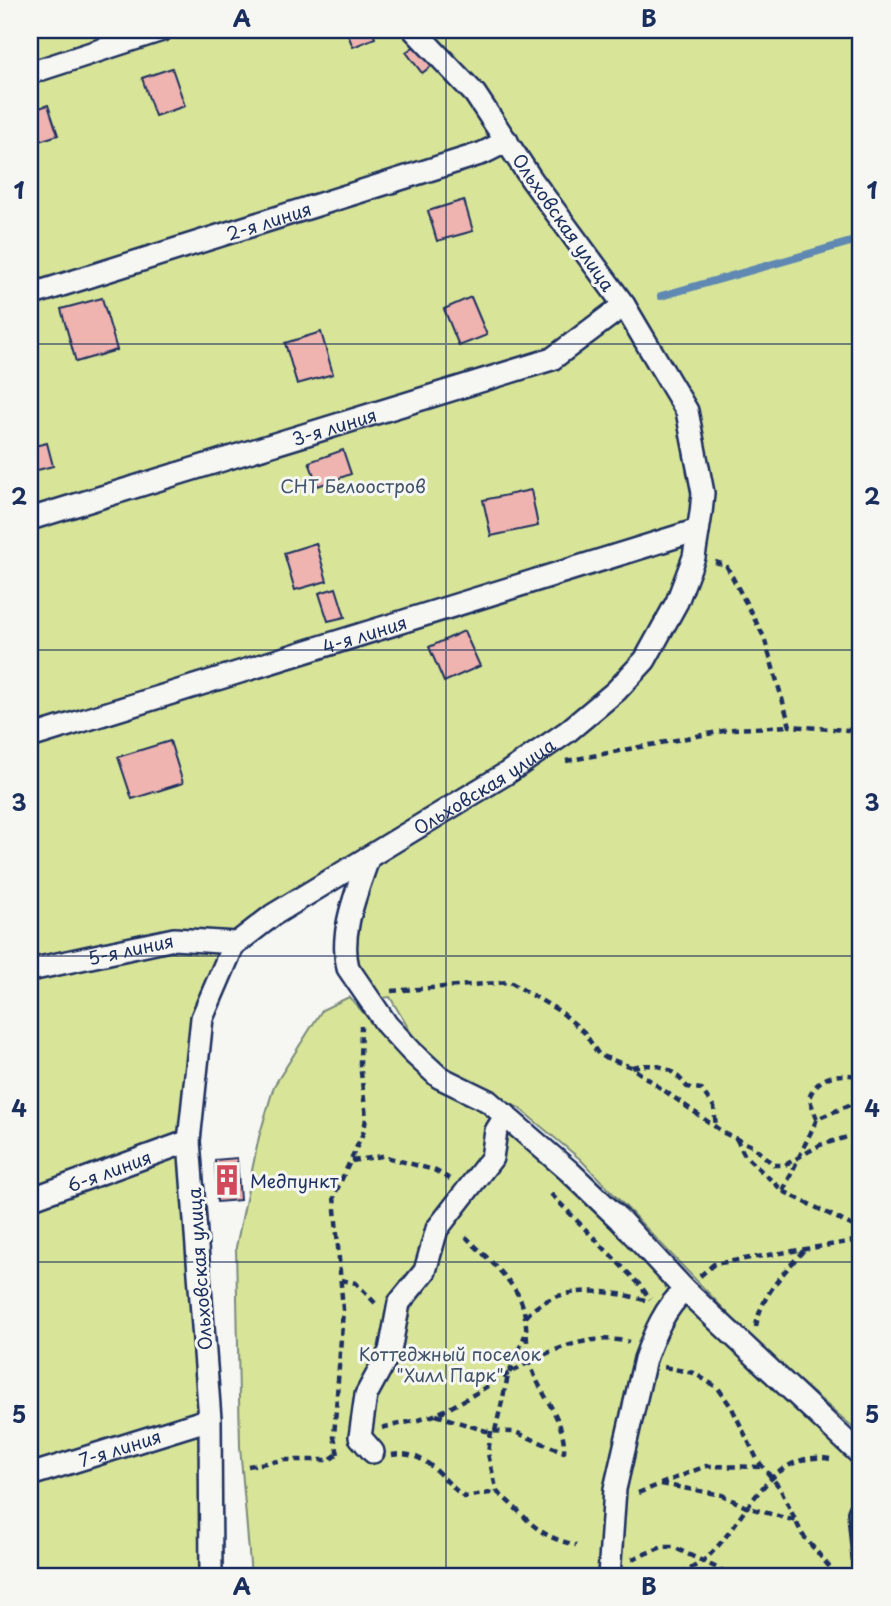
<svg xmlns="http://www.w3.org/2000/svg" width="891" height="1606" font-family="'Playpen Sans',sans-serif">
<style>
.green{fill:#d8e598;stroke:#7a8a7b;stroke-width:2}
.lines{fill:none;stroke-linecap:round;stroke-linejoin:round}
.stream{stroke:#5f88b2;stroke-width:8}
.building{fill:#efb3b0;stroke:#1b2f5e;stroke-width:2}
.lane-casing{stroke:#1b2f5e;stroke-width:16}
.street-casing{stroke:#1b2f5e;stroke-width:26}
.path{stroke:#1b2f5e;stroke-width:4.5;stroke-dasharray:7 5;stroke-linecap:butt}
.lane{stroke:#f6f6f2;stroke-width:10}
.street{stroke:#f6f6f2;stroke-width:21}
.grid{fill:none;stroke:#1b2f5e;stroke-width:2;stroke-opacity:0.55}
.labels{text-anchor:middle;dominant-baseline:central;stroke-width:6;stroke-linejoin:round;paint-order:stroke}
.street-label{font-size:18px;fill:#1b2f5e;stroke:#f6f6f2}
.park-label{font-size:18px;fill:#41536a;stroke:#f6f6f2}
.poi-label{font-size:18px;fill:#1b2f5e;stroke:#f6f6f2;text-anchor:start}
.neatline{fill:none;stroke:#1b2f5e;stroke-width:2.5}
.grid-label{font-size:23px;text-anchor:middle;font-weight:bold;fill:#1b2f5e}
</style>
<rect width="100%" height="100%" fill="#f6f6f2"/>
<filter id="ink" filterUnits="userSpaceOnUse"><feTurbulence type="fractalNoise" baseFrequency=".0143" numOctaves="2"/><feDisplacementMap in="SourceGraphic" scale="14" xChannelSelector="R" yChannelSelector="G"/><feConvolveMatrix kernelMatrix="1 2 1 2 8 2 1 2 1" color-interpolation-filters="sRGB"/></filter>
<g filter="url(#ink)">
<path class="green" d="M30,30H861V1434L760,1347L580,1159L519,1108L439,1066L417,1043L390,997L368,1000L348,968L371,862L233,946L202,1018L190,1147L211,1576H30Z
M349,997L414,1068L484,1110L614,1228L677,1297L861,1469V1576H251L240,1446L236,1247L259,1137L274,1086L322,1010Z"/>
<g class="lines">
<path class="stream" d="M661,296L861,239"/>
</g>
<path class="building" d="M346,30H372L375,38L353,47Z
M421,42L437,62L422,73L406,52Z
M172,68L185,106L155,116L142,78Z
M48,105L58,135L30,144V111Z
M464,200L473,231L437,241L428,211Z
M471,297L487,335L459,346L444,309Z
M102,298L117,350L76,362L61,309Z
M321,332L333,374L297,384L285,343Z
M47,443L53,466L30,472V447Z
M343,450L351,474L318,486L309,462Z
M531,490L538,526L491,536L483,500Z
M316,543L327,581L295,590L284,553Z
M336,588L345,617L328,621L319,593Z
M464,631L480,666L444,682L429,647Z
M170,741L183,783L132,799L118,757Z
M237,1158L240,1200L217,1202L215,1160Z"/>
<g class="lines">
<defs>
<path id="lane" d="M860,1576L854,1512L861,1495"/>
<g id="street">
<path d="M30,73L162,30"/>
<path id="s1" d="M30,295L483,153L507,141"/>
<path id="s2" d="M30,519L552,359L624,305"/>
<path id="s3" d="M30,737L698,530"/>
<path d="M368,859C357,892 339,932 348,968L387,1025L412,1052L439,1077L488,1101L569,1171L619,1219L685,1290L861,1455"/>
<path id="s4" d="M30,970L174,939L235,943"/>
<path id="s5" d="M30,1199L189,1141"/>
<path d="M373,1452L360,1437L366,1395L390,1351L399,1303L425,1271L437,1229L492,1158L496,1131L506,1115"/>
<path id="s6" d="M30,1475L210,1419"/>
<path id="s7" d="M211,1576L210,1419L189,1141L202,1018L233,946L273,915L507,773L567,732L616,691L645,660L677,602L694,557L701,513L703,493L687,411L672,386L624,305L532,180L475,94L414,30"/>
<path d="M609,1576L615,1489L645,1359C654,1334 665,1307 685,1290"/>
</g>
</defs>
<use href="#lane" class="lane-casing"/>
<use href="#street" class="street-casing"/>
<path class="path" d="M715,562L726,565L764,637L790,726L861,731
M566,761L734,729L790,726
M391,991L510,982L561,1012L584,1032L599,1055L631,1067L724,1133L752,1146L774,1165H785L820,1145L861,1133
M632,1067C657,1062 672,1067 687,1087L701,1089L714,1107L716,1127
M817,1119L809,1098C818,1075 838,1072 861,1077
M736,1138L745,1156L783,1191L817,1119L861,1100
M352,1161L382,1156L434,1170L450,1179
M783,1191L861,1230
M551,1194L640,1285L650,1299
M861,1203V1209
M700,1276L714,1264L854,1241
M341,1280L356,1283L377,1305
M526,1317C554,1283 609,1289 648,1301
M756,1327C760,1297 784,1272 804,1250
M664,1367L694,1373L718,1388L732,1408L758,1461L780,1488L802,1534L837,1576
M436,1415L486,1431L515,1432L564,1452C566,1418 538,1394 530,1362C524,1340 530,1314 517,1293C504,1272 483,1254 466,1237
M382,1428C400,1423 422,1421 439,1413C498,1386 561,1326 629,1342
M491,1431L488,1454L497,1492
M495,1431L508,1376L525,1335
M338,1454L334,1437L343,1310L334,1196L364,1131L366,1118L360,1063L361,1026
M392,1455C426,1449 440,1478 464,1497L497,1492C530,1518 532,1535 576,1545
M248,1466L284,1460H329L339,1453
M661,1484L722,1495L746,1507L796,1521
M638,1493L706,1466L763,1467
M632,1559L662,1547H673L734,1576
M631,1569C650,1574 670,1577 689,1569C739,1548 759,1446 830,1459"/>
<use href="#lane" class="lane"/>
<use href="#street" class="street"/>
</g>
</g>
<path class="grid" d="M446,30V1576M30,344H861M30,650H861M30,956H861M30,1262H861"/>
<defs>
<symbol id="building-bare" viewBox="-9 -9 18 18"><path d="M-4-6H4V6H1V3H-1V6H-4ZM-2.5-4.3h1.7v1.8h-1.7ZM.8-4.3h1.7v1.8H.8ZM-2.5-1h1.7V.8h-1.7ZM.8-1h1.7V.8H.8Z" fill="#d1495b" stroke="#f6f6f2" stroke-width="2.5" paint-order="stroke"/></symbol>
</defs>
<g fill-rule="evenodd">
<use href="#building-bare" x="205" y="1158" width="44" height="44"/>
</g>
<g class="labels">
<g class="street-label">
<text stroke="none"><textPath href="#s1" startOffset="250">2-я линия</textPath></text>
<text transform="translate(564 222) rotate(55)">Ольховская улица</text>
<text stroke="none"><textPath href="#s2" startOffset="318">3-я линия</textPath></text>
<text stroke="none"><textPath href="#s3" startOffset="350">4-я линия</textPath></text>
<text stroke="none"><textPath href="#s7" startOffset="936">Ольховская улица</textPath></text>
<text stroke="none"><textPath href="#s4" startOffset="103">5-я линия</textPath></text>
<text stroke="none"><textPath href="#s5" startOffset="84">6-я линия</textPath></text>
<text transform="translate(199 1269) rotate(-94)">Ольховская улица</text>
<text stroke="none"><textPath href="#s6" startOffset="94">7-я линия</textPath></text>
</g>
<g class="park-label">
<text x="353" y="485">СНТ Белоостров</text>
<text x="450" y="1353">Коттеджный поселок<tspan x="450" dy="21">"Хилл Парк"</tspan></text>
</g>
<g class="poi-label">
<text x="250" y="1180">Медпункт</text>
</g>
</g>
<rect width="891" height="1606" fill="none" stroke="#f6f6f2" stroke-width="77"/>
<rect x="38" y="38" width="814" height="1530" class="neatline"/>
<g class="grid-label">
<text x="242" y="27">A</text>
<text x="649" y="27">B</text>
<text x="19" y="199">1</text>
<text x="872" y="199">1</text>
<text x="19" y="505">2</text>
<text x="872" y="505">2</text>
<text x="19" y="811">3</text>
<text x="872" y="811">3</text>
<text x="19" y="1117">4</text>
<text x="872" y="1117">4</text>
<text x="19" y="1423">5</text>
<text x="872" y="1423">5</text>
<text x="242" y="1595">A</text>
<text x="649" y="1595">B</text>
</g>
</svg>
